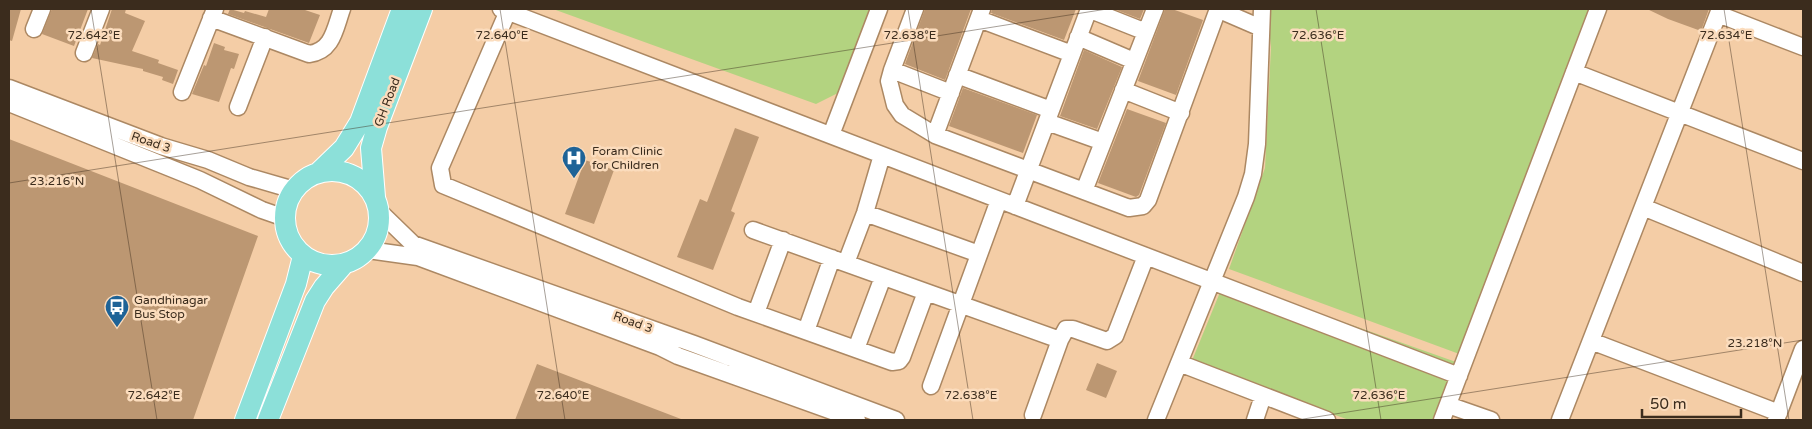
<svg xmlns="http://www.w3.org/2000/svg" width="1812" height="429" font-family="'Varela Round',sans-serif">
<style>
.green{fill:#b3d380}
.building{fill:#bc9772}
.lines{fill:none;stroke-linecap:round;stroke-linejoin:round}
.minor-casing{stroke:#ac8863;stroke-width:19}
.major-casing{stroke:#fff;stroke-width:22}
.minor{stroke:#fff;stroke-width:16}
.major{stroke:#8ce0d9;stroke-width:20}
.ticks{fill:none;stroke:#3b2c1d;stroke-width:1;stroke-opacity:0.45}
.labels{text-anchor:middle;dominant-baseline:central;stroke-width:5;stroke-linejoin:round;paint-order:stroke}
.street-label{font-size:12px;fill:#3b2c1d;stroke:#fbdcbd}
.poi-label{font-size:12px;fill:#3b2c1d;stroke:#fbdcbd;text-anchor:start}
.ticks-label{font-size:12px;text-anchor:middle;fill:#3b2c1d;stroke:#fbdcbd;stroke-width:5;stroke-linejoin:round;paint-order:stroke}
</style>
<rect width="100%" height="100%" fill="#f4cda6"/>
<path class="green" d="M553,9H870L838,93L816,104Z
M1271,9H1594L1462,355L1229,269L1265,168L1271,47L1269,30Z
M1225,280L1456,362L1435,420H1349L1191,363Z"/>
<path class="building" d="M9,9H21L12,41L9,40Z
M52,9H88L74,46L42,34Z
M112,9H126L125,13L145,21L132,51L159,60L158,63L178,70L173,84L162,80L163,77L143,71V69L92,58L98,44L100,45Z
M230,9L244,13L245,11L266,17L269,9H302L320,15L309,43L228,14Z
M925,9H971L945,80L905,64Z
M992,9H1076L1064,40L991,13Z
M1114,9H1144L1140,19Z
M1165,9H1172L1203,20L1176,95L1138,81Z
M1647,9H1709L1701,31L1668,19Z
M214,43L225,47L224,50L239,54L234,69L231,68L219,102L192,94L204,65L206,66Z
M1084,50L1122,67L1097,129L1060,116Z
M963,88L1037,115L1023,153L949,126Z
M1127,109L1166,123L1139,195L1136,197L1098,183Z
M735,128L759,137L731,211L735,213L713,270L677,257L700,199L707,202Z
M9,139L258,236L193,420H9Z
M585,160L614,170L594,224L565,214Z
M1097,363L1117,371L1106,398L1086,390Z
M537,364L681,419L680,420H515Z"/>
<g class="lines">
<defs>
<path id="minor" d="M501,9L1459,376
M915,9L892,70L889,81L895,105L902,115L935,135L1129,208L1143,206L1148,200L1218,9
M1088,9L1146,32
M1217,9L1261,28
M508,11L440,168L443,185L738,307L892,362L899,361L902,357L926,292L753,230
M1718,14L1803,47
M211,18L309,54C333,51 335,28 342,9
M979,19L1072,54
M34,29L42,9
M1078,37L1134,61
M84,53L101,9
M892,70L951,93
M1574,72L1803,161
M957,75L1051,110
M9,88L161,146L208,160L249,177L294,190
M1123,90L1181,113
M182,92L215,9
M9,103L200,180L262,210L285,218
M238,107L265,37
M1047,122L1103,142
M831,135L879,9
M935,135L982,9
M1084,191L1155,9
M1015,206L1089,9
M1643,207L1803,273
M379,211L413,244L694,344L896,420
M865,213L979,254
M368,250L418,257L660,347L678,356L857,420
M846,263L865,213L882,155
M926,292L1060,340L1066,329H1073L1107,341L1115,336L1146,256
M756,313L783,240
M806,331L832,258
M1591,341L1779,413
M856,349L883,277
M1179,363L1327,420
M931,386L999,200
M1448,405L1491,420
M1033,415L1060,340
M1156,420L1246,197L1253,174L1257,144L1262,9
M1255,420L1263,396
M1442,420L1598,9
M1560,420L1720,9
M1776,420L1803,349"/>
<path id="major" d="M285 218a47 47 0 1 1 94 0a47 47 0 1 1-94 0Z
M318,173L344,148L360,122L402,9
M375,197L371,148L377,127L422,9
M245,420L296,284L303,256
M268,420L315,301L324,287L344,264"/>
</defs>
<use href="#minor" class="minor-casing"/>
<use href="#major" class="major-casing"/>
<use href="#minor" class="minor"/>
<use href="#major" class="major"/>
</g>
<path class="ticks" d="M91,9L157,420M500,9L565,420M908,9L973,420M1316,9L1381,420M1724,9L1789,420M9,183L1107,9M1297,420L1803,340"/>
<defs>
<symbol id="hospital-pin" viewBox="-11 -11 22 30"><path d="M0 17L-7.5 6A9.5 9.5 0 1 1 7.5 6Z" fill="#1e6397" stroke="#fbdcbd"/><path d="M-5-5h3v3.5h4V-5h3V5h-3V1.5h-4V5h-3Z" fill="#fff"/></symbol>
<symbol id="bus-pin" viewBox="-11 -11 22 30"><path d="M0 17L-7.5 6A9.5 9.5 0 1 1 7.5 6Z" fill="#1e6397" stroke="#fbdcbd"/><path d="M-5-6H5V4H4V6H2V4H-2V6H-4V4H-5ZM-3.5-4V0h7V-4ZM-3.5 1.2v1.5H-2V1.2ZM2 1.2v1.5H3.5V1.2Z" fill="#fff"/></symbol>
</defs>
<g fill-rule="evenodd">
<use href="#hospital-pin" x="560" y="144" width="28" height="38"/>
<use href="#bus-pin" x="103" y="293" width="28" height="38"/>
</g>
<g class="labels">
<g class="street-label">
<text transform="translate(387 102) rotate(-69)">GH Road</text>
<text transform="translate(151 142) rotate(19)">Road 3</text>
<text transform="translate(633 322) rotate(20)">Road 3</text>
</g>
<g class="poi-label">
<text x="592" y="151">Foram Clinic<tspan x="592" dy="14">for Children</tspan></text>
<text x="134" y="300">Gandhinagar<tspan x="134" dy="14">Bus Stop</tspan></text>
</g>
</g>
<g class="ticks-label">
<text x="94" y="39">72.642°E</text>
<text x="502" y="39">72.640°E</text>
<text x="910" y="39">72.638°E</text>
<text x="1318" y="39">72.636°E</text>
<text x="1726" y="39">72.634°E</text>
<text x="57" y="185">23.216°N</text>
<text x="1755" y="347">23.218°N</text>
<text x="154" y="399">72.642°E</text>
<text x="563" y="399">72.640°E</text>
<text x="971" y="399">72.638°E</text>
<text x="1379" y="399">72.636°E</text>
</g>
<rect width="1812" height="429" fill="none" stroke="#3b2c1d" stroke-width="20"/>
<path d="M1642 409v8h99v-8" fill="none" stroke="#3b2c1d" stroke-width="2.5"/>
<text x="1650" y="409" font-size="15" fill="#3b2c1d" stroke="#fbdcbd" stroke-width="4" paint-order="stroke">50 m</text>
</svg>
